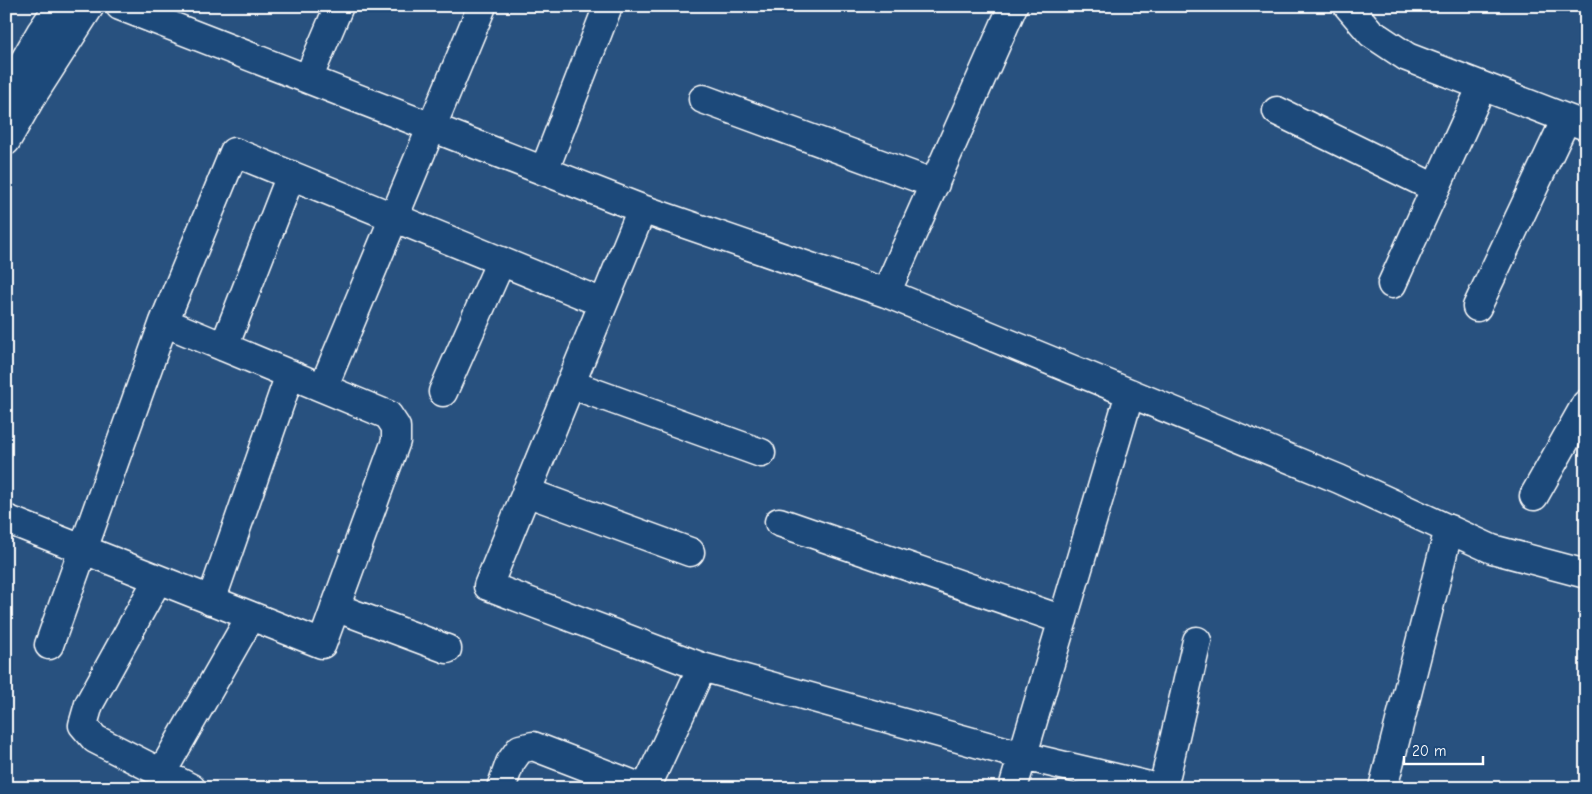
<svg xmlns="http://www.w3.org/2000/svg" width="1592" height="794" font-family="'Comic Neue',sans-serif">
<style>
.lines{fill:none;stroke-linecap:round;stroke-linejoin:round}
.minor-casing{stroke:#fff;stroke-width:31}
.minor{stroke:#1f4a7a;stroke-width:28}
</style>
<rect width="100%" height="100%" fill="#28517f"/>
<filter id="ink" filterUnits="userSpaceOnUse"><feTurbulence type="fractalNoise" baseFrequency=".02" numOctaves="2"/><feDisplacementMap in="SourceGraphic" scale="10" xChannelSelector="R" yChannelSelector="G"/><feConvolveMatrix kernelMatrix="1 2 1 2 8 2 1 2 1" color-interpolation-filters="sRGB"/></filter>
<g filter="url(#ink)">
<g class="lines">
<defs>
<path id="minor" d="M120,6L642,209L886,293L1339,479L1492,549L1586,574
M1348,6L1371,33L1407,57L1586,126
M308,79L339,6
M6,93L41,32L59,6
M703,99L935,184
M1277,111L1435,188
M6,141L29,101L90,6
M544,171L608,6
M642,209L488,586L702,667
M1392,284L1482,86
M886,293L1013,6
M1477,307L1566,119
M224,347L291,175
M570,384L761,453
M323,388L482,6
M443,392L501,261
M526,492L690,552
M1534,496L1586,404
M6,519L322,644L396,441V427L388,415L164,322
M779,522L1063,620
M158,579L89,704L83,725L95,739L191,788
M211,601L290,374
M335,607L447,649
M49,645L164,322L234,152L603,303
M162,772L251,616
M501,788L510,763L520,749L533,746L642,788
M646,788L702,667L1023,756L1158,788
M1013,788L1130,393
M1163,788L1197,641
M1383,788L1449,529"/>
</defs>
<use href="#minor" class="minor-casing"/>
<use href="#minor" class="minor"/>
</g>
</g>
<rect width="1592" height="794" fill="none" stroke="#1f4a7a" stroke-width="25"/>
<rect x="12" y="12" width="1567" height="769" fill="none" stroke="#fff" stroke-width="2" filter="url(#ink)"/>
<path d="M1404 756v8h79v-8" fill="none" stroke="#ffffff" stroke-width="2.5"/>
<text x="1412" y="756" font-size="15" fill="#ffffff" stroke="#1f4a7a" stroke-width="4" paint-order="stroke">20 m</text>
</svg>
